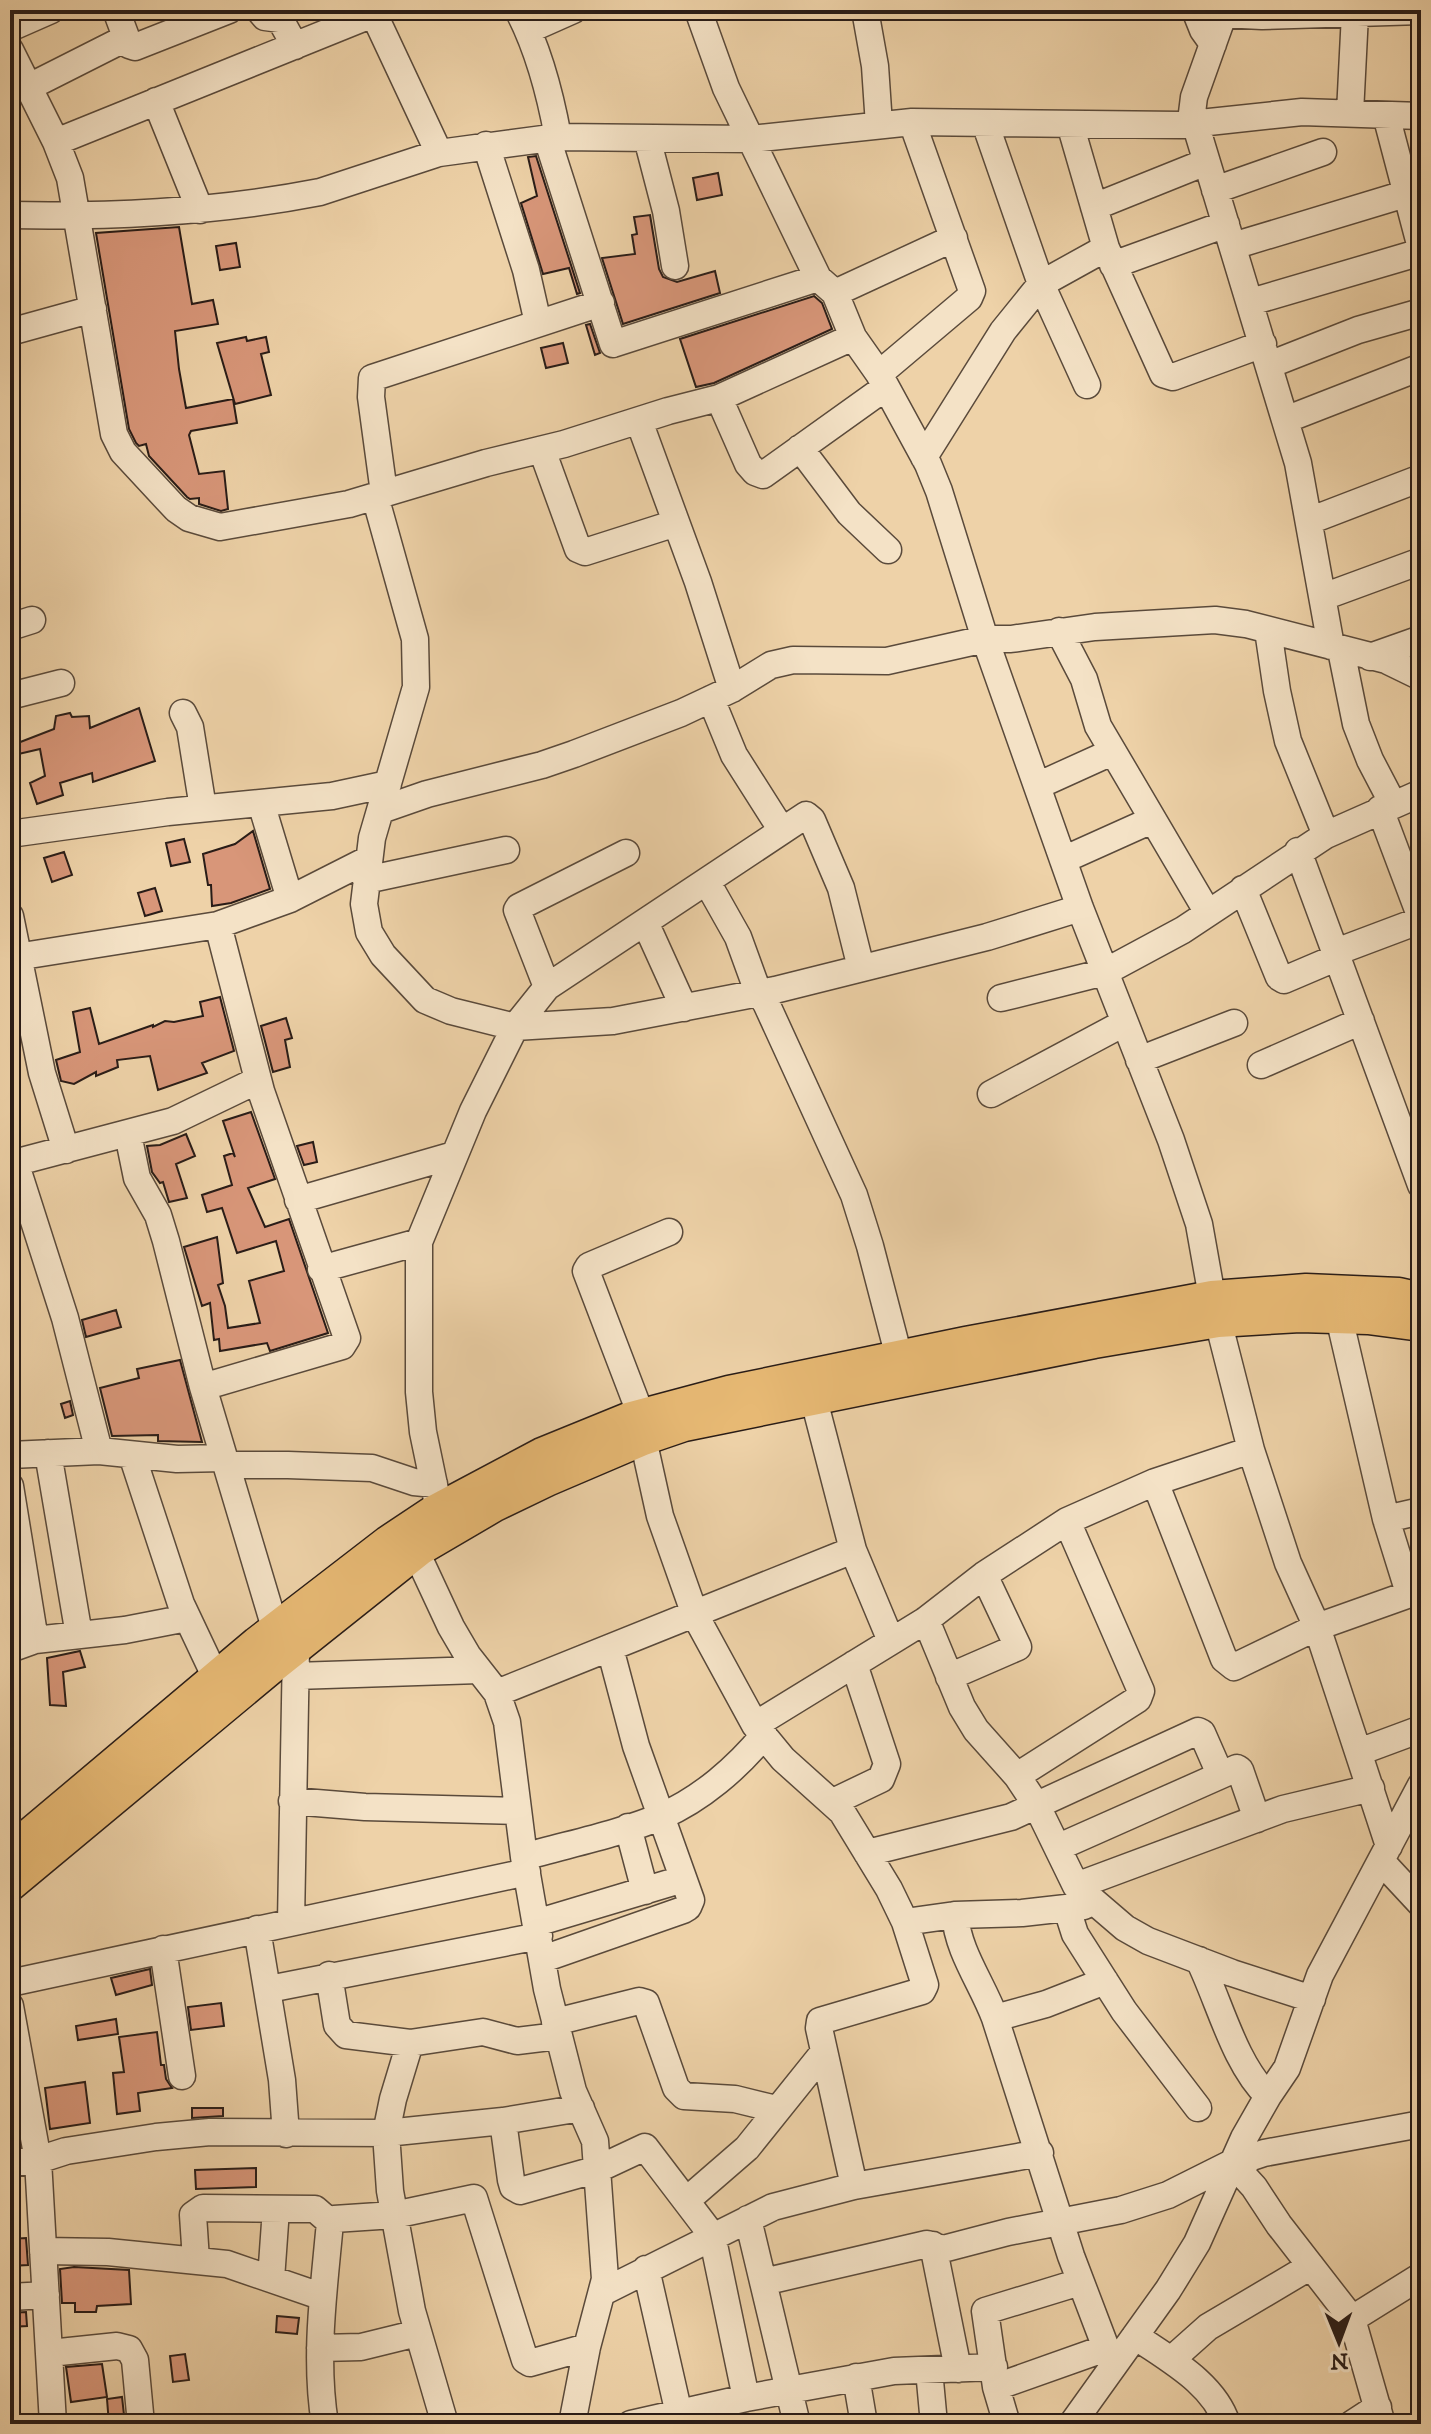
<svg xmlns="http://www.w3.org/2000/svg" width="1431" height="2434" font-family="'IM FELL DW Pica',serif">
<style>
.building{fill:#d89679;stroke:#291c17;stroke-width:2}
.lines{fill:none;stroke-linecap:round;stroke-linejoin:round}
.minor-casing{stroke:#5a4a3b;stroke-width:29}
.major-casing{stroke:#291c17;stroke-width:35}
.minor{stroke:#f4e2c6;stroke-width:26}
.major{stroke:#e7b974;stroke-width:32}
</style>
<rect width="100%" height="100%" fill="#eed2a8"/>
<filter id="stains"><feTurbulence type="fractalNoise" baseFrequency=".0025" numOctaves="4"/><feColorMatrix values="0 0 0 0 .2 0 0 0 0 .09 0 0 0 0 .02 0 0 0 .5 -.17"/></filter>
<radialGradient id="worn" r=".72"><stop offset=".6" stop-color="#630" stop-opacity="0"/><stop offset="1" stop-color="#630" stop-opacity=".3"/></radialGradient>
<path class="building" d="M536,156L580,293L577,294L569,268L543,274L521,203L537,196L528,157Z
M718,173L722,195L697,200L693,178Z
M650,215L659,269L663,277L677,282L715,271L720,293L623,324L602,258L635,254L632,235L637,234L634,217Z
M179,227L192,304L213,300L218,324L175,331L179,369L186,408L233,399L237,423L191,431L189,435L199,474L224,471L228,509L221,511L199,504V498L190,499L187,497L149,456L146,444L139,446L136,443L129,429L96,233Z
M236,243L240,267L220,270L216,246Z
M814,296L822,303L832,329L714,383L696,387L680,339Z
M590,324L600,353L595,355L586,325Z
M246,337L247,341L266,337L269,352L261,354L271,395L235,404L217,343Z
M563,343L568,363L546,368L541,348Z
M139,708L155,761L93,782L92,773L60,783L63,795L37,804L30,783L45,776L40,749L10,756V746L54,729L56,716L70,713L72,717L89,716L90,728Z
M253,831L270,889L231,903L212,906L211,885H208L203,854L235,844Z
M184,839L190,862L171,866L166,843Z
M64,852L72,875L52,882L44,858Z
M155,888L162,911L145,916L138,893Z
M220,997L234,1051L202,1063L207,1073L158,1090L150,1056L117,1060L118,1067L96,1076V1072L74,1084L61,1081L56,1060L80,1052L73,1012L90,1008L99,1044L153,1025V1027L165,1021L174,1022L203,1016L200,1002Z
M286,1018L292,1038L285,1040L290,1067L273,1072L261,1026Z
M251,1112L275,1179L248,1188L265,1227L289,1219L328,1333L270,1351L267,1343L220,1351L219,1339L214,1340L210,1303L202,1306L184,1247L217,1237L223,1283L218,1285L225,1306L228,1328L260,1323L249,1281L284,1271L276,1241L237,1253L222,1208L207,1212L202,1195L232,1185L224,1156L233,1153L235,1157L223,1121Z
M186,1134L195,1156L176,1164L187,1198L169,1202L163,1182L160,1183L152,1172L147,1146L160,1145Z
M313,1142L317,1162L304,1165L297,1146Z
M116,1310L121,1327L86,1337L82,1320Z
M180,1360L202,1442L158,1441V1435L112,1436L100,1388L139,1378L137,1369Z
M70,1401L73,1415L65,1418L61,1404Z
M80,1651L85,1667L63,1672L66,1706L50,1705L47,1658Z
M150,1969L152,1985L116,1995L111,1978Z
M221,2003L224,2026L191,2030L188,2007Z
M116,2019L118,2034L78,2040L76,2026Z
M157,2032L161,2065H164L166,2079L172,2088L138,2093L140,2111L117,2114L113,2073L124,2072L119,2037Z
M85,2082L90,2123L50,2129L45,2088Z
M192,2108H223V2116L192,2118Z
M256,2168V2187L196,2189L195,2170Z
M26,2238L28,2265L10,2266V2239Z
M74,2267L129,2270L131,2304L97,2306L96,2312H75V2303H62L60,2269Z
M26,2312L27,2326L10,2327V2313Z
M277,2316L299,2318L297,2334L276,2332Z
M185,2354L189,2380L173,2382L170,2356Z
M102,2364L107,2397L71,2402L66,2367Z
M122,2397L125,2424H109L107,2399Z"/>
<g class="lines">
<defs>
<path id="minor" d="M116,10L129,45L135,47L229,10
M259,10L265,17L280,19L295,46
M372,10L439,153
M518,10C539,50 550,93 558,137
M698,10L726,88L818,278L835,293L853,337L879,374L928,464L939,491L985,639L1080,908L1171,1140L1199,1224L1212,1297L1251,1450L1288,1563L1317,1627L1389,1846
M865,10L875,66L879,125
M1195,10L1203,30L1213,44
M1225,10L1194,97L1192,113L1298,463L1331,646
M1223,14L1262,16L1421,11
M10,28L51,10
M528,30L573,10
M10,50L56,142L70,178L114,434L123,452L176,509L189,518L220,527L349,504L486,463L564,444L668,411L719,398L853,337
M27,88L126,38
M156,101L200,210
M1350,113L1355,14
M1386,115L1421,248
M985,123L1041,284L1087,385
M1070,124L1106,248L1163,374L1173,377L1263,344
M547,138L613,344L818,278
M647,138L666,211L675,266
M56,142L373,14
M486,145L526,270L538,323
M1215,190L1323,152
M1094,207L1206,162
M10,215C114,217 218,212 320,192L439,153L558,137L751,139L912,122L1181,125L1302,112L1421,116
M1233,246L1405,194
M1113,265L1226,224
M835,293L954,238
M1251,302L1421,252
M10,332L93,309
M1269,365L1358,330L1421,312
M879,374L969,298L972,291L912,122
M719,398L748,464L755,472L763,475L886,387
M1285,420L1421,367
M639,421L698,582L732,689
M800,448L849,513L888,550
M542,450L578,549L585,552L676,523
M924,457L1003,331L1041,284L1106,248
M384,493L371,397L372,378L601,303
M375,496L415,639L416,687L372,838L364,904L369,932L383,955L425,1000L451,1011L515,1027L613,1021L775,990L987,937L1080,908
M1309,521L1421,478
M1323,597L1421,561
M10,627L32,620
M1268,630L1277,691L1288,741L1326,835
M1059,631L1084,679L1098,726L1208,913
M1341,650L1356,724L1370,760L1393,804
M1370,657L1421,639
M10,696L61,683
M711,699L734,755L781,829
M183,713L190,727L203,808
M1037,786L1112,752
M261,803L290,899
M1380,809L1421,918
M381,810L427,794L542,765L574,754L681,713L732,689L771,665L793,660L887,661L985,639H1011L1095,627L1215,620L1246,624L1386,660L1421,677
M10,834L168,812L332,796L388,784
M1298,851L1421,1185
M1063,860L1152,820
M366,880L506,850
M707,882L738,937L758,992L766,1003L854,1195L870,1246L899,1357
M1243,889L1279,977L1284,980L1338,957
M10,916L42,1073L66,1150
M645,922L684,1008
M1336,952L1421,920
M10,958L218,925L290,899L369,859
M547,987L517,910L519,907L626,853
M1001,998L1105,972L1183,930L1326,835L1421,793
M1139,1060L1234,1023
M1261,1065L1361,1021
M991,1094L1124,1023
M128,1134L137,1178L158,1215L166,1241L203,1387L275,1628
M15,1162L65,1318L99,1451
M10,1164L173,1121L258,1080
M298,1200L454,1155
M321,1269L419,1242
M1339,1317L1386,1519L1409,1593
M203,1387L342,1346L347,1338L261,1091L218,925
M814,1400L853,1550L891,1641
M641,1415L586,1271L589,1266L669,1232
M643,1439L660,1516L695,1615L755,1725L783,1759L842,1812L889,1889L905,1922L925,1985L922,1991L820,2021L819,2028L854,2186
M48,1453L79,1635
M10,1455L99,1451L177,1459L224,1458
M132,1455L181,1604L216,1678
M226,1465H288L372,1468L414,1482L434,1484
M1155,1482L1224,1659L1234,1667L1317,1627L1421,1590
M10,1486L35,1640
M439,1509L423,1432L419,1392V1242L473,1111L515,1027L547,987L806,815L812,820L841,888L861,968
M1386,1519L1421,1511
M416,1552L451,1627L468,1656L497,1693L507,1722L524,1857L547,1989L573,2091L595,2141L605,2279L587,2347L572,2424
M926,1620L962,1707L976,1730L1017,1776L1037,1806L1076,1886L1125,1928L1148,1941L1232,1973L1312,1999
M10,1649L35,1640L125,1630L187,1618
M295,1676L479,1670
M949,1677L1018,1647L984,1575
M497,1693L853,1550
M755,1725L926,1620L984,1575L1067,1521L1155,1482L1251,1450
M1359,1752L1421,1729
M1017,1776L1138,1699L1141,1691L1067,1521
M292,1801L365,1807L518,1811
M833,1802L881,1779L887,1764L854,1664
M628,1827L645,1891
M1059,1847L1237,1768L1240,1770L1257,1819
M867,1853L1011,1817L1198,1731L1202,1733L1220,1774
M524,1857C569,1844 619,1834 662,1816C701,1799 737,1768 764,1735
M1381,1861L1421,1904
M1076,1886L1283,1809L1371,1788
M1067,1909L1075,1934L1124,2011L1198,2108
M955,1915C958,1952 982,1983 995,2018L1071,2256L1106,2348L1117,2361
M291,1922L296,1648
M905,1922L955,1915L1022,1913L1084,1906
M536,1923L683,1879
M257,1929L282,2080L286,2134
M163,1949L182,2076
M543,1959L683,1910L688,1907L691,1900L636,1746L610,1648
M1199,1960C1220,2003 1234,2063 1268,2096
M329,1975L337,2025L346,2035L410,2043L483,2032L517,2041L558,2036
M10,1983L527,1872
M269,1989L539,1936
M10,2006L38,2160L53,2424
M995,2018L1046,2004L1105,1981
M555,2022L639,2001L646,2003L676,2088L684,2096L735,2099L776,2109
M410,2043L393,2099L386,2133L390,2191L412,2311L445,2424
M503,2121L511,2180L513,2187L520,2191L598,2169L645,2147L712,2235L746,2398
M10,2163L38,2160L66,2151L156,2137L210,2132L386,2133L503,2121L581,2108
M1239,2171L1249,2158L1264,2153L1421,2124
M687,2200L747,2148L824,2052
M748,2219L797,2424
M933,2245L958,2369
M43,2251L108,2252L227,2264L323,2297
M196,2260L193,2215L203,2208L315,2209L330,2222
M646,2269L679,2414
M271,2279L276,2209
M763,2282L927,2244L943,2249L1008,2232L1121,2210L1168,2195L1232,2163L1254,2187L1279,2225L1352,2319L1382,2424
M603,2292L773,2207L854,2186L1040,2153
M10,2297L46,2295
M1352,2319L1421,2276
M1135,2336C1168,2359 1214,2383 1227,2424
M320,2348L361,2347L418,2333
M50,2353L117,2346L129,2349L135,2360L141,2424
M1171,2360L1208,2327L1311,2266
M929,2370L934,2424
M856,2377L864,2424
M996,2387L1106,2348
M325,2424C314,2357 324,2289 330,2222L334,2219L394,2215L474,2198L525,2360L530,2363L587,2347
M631,2424L746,2398L894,2371L994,2367
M1007,2424L996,2387L985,2311L1080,2282
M1072,2424L1168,2290L1197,2243L1244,2138L1268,2096L1287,2068L1320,1975L1421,1785
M1352,2424L1378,2407"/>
<path id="major" d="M10,1851L257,1643L388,1542L433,1512L542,1454L628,1419L729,1392L966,1343L1212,1297L1306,1290L1399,1294L1421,1299
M10,1885L272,1667L420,1549L495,1505L547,1480L643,1439L684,1425L1094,1342L1218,1321L1300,1316L1368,1318L1421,1325"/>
</defs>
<use href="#minor" class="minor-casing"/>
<use href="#major" class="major-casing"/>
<use href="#minor" class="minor"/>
<use href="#major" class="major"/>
</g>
<rect width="1431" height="2434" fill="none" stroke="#eed2a8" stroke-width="40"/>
<rect x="12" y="12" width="1407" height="2410" fill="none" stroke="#291c17" stroke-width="4"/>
<rect x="20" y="20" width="1391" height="2394" fill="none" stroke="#291c17" stroke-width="2"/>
<g transform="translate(1339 2342) rotate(179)" stroke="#f4e2c6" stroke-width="6" paint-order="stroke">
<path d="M0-6L14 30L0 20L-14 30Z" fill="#291c17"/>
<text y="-12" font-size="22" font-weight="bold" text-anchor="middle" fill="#291c17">N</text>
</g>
<rect width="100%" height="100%" filter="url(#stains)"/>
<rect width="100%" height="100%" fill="url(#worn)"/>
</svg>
